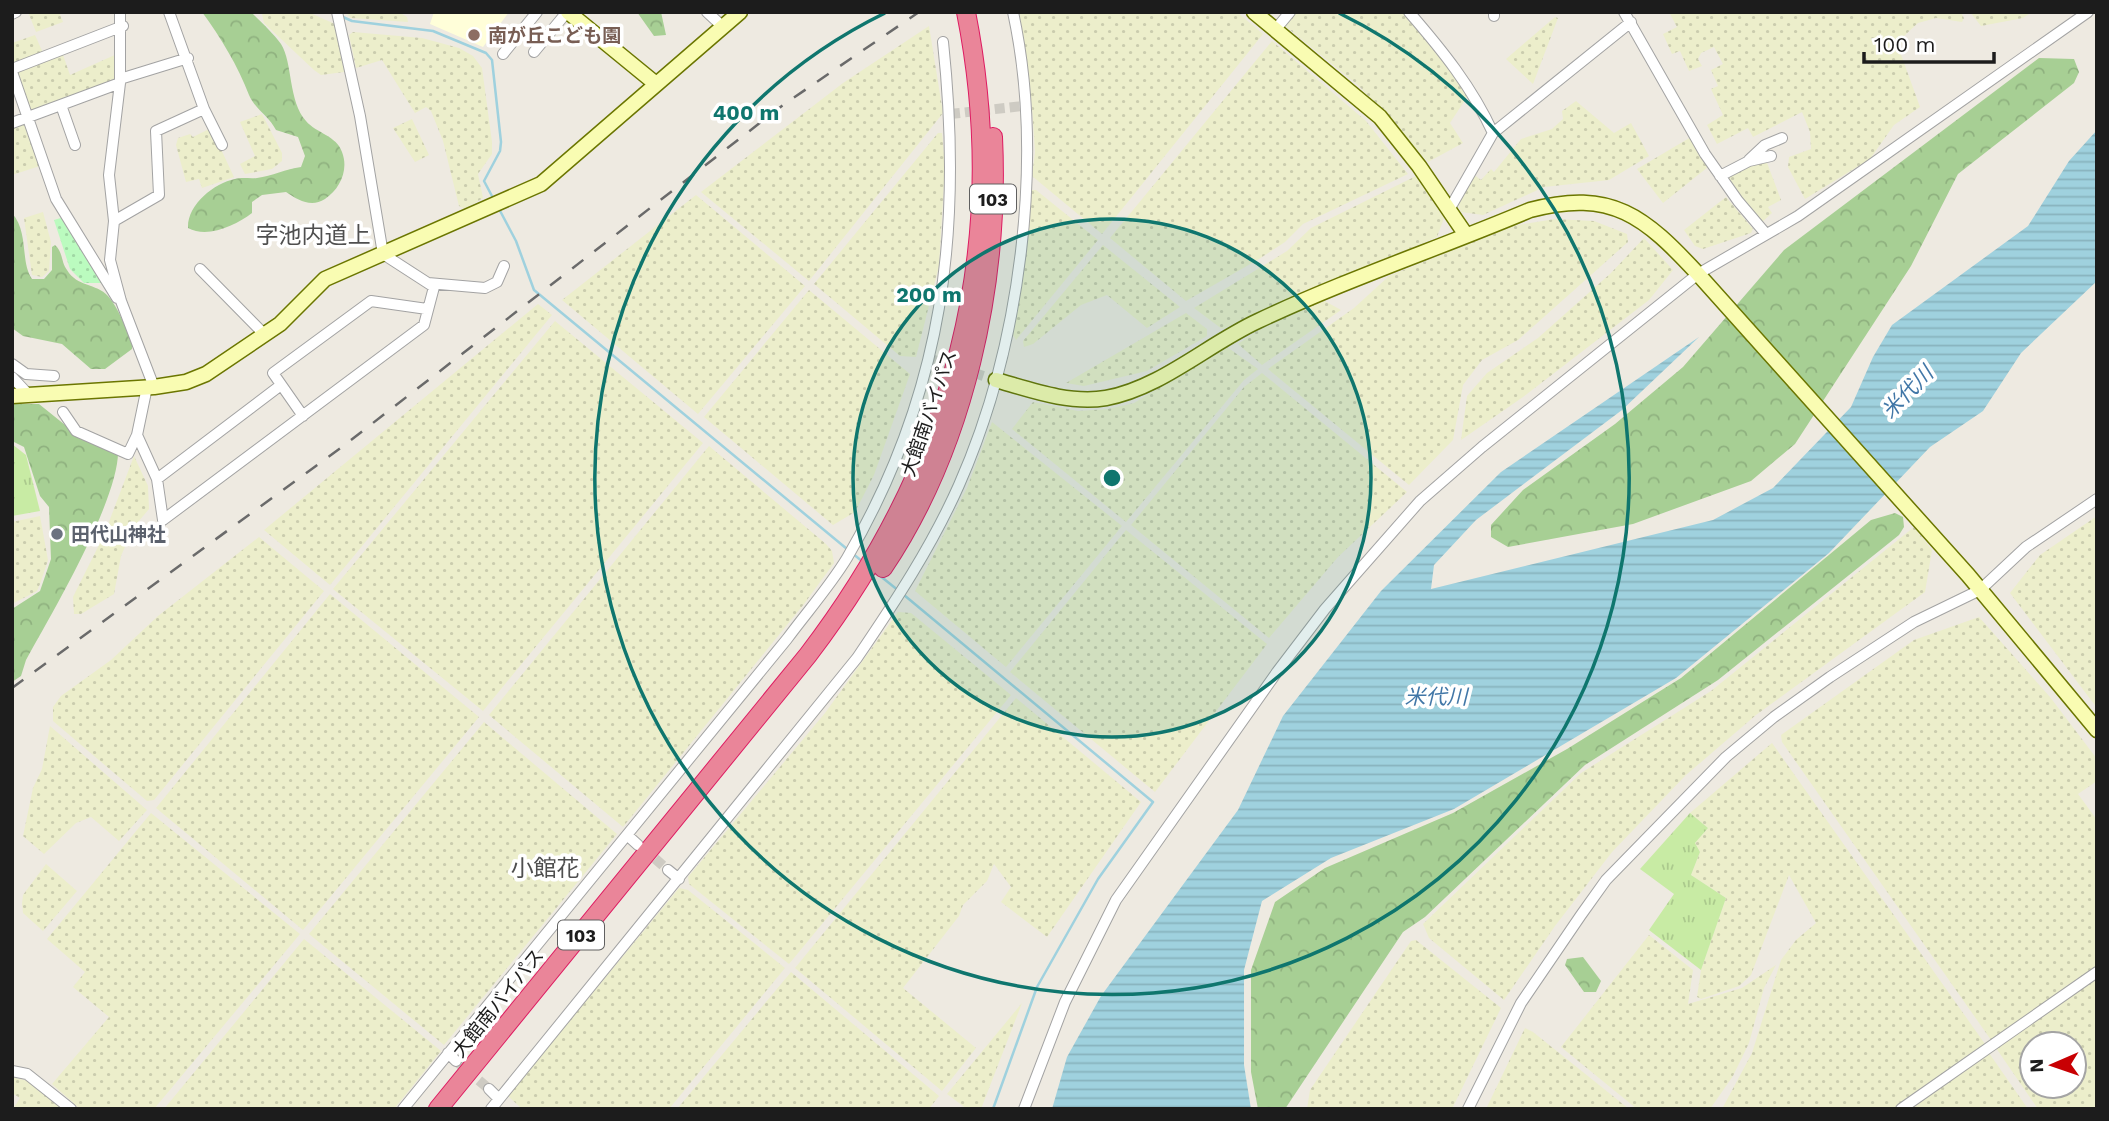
<svg xmlns="http://www.w3.org/2000/svg" width="2109" height="1121" font-family="'Work Sans','Noto Sans JP',sans-serif">
<style>
.education{fill:#fffed9}
.farmland{fill:url(#farmland-dots);fill-rule:evenodd}
.grass{fill:url(#grass-tufts)}
.forest{fill:url(#forest-crowns)}
.park{fill:url(#park-dots)}
.water{fill:url(#water-rules)}
.lines{fill:none;stroke-linecap:round;stroke-linejoin:round}
.stream{stroke:#9fd1de;stroke-width:2.5}
.street-tunnel{stroke:#cecbc3;stroke-width:10;stroke-dasharray:10 5;stroke-linecap:butt}
.street-casing{stroke:#a3a3a3;stroke-width:12}
.secondary-casing{stroke:#6b7600;stroke-width:17}
.highway-casing{stroke:#de1c62;stroke-width:20}
.street{stroke:#fff;stroke-width:10}
.secondary{stroke:#f9fcb2;stroke-width:14}
.highway{stroke:#ea8599;stroke-width:18}
.rail{stroke:#6a6a6a;stroke-width:2.5;stroke-dasharray:14 14;stroke-linecap:butt}
.ring{fill:none;stroke:#0f766e;stroke-width:3.5}
.education-dot{fill:#8d6e63;stroke:#fff;stroke-width:2.5}
.worship-dot{fill:#6b7280;stroke:#fff;stroke-width:2.5}
.labels{text-anchor:middle;dominant-baseline:central;stroke-width:7;stroke-linejoin:round;paint-order:stroke}
.shield{fill:#fff;stroke:#606060;stroke-width:2}
.shield-label{font-size:18px;font-weight:bold;fill:#1c1c1c}
.education-label{font-size:19px;font-weight:bold;fill:#785e54;stroke:#fff;text-anchor:start}
.street-label{font-size:19px;fill:#1c1c1c;stroke:#fff}
.worship-label{font-size:19px;font-weight:bold;fill:#5b616d;stroke:#fff;text-anchor:start}
.water-label{font-size:21px;font-style:italic;fill:#4277a7;stroke:#fff}
.quarter-label{font-size:23px;fill:#4f4f4f;stroke:#fff}
.centre{fill:#0f766e;stroke:#fff;stroke-width:3.5}
.ring-label{font-size:21px;text-anchor:middle;font-weight:bold;fill:#0f766e;stroke:#fff;stroke-width:7;stroke-linejoin:round;paint-order:stroke}
</style>
<defs>
<pattern id="farmland-dots" width="8" height="8" patternUnits="userSpaceOnUse" patternTransform="scale(1.75)"><rect width="8" height="8" fill="#eceecb"/><path d="M2 2h.1M6 6h.1" fill="none" stroke="#caccae" stroke-width="1.8" stroke-linecap="round"/></pattern>
<pattern id="grass-tufts" width="24" height="20" patternUnits="userSpaceOnUse" patternTransform="scale(1.75)"><rect width="24" height="20" fill="#c8eba4"/><path d="M3 7l-1-3M5 7V3M7 7l1-3M15 17l-1-3M17 17v-4M19 17l1-3" fill="none" stroke="#abc98d"/></pattern>
<pattern id="forest-crowns" width="20" height="18" patternUnits="userSpaceOnUse" patternTransform="scale(1.75)"><rect width="20" height="18" fill="#a7cf94"/><path d="M2 6a3 3 0 1 1 6 0M12 15a3 3 0 1 1 6 0" fill="none" stroke="#8fb17f"/></pattern>
<pattern id="park-dots" width="8" height="8" patternUnits="userSpaceOnUse" patternTransform="scale(1.75)"><rect width="8" height="8" fill="#bbfbbf"/><path d="M2 2h.1M6 6h.1" fill="none" stroke="#a0d7a4" stroke-width="1.8" stroke-linecap="round"/></pattern>
<pattern id="water-rules" width="6" height="5" patternUnits="userSpaceOnUse" patternTransform="scale(1.75)"><rect width="6" height="5" fill="#9fd1de"/><path d="M0 2.5h6" fill="none" stroke="#88b3be"/></pattern>
</defs>
<rect width="100%" height="100%" fill="#eeeae1"/>
<path class="education" d="M434,12H509L483,47L430,24Z"/>
<path class="farmland" d="M28,12H59L63,22L36,32Z
M270,12H308L335,24L344,72L321,75L314,70L264,23L262,14Z
M345,12H399L407,17L408,22L351,18Z
M1019,12H1237L1263,34L1102,234L1032,176L1035,152L1032,107Z
M1295,12H1406L1469,94L1450,123L1463,143L1428,162L1359,86L1284,25Z
M1669,12H1961L1964,18L1962,22L1936,18L1918,23L1904,36L1899,49L1920,107L1894,125L1870,159L1805,199L1788,167L1789,157L1811,149L1810,132L1802,112L1753,137L1748,128L1717,144L1707,125L1723,115L1711,89L1718,86L1711,70L1723,64L1714,47L1701,53L1698,59L1702,66L1689,71L1680,51L1672,54L1663,34L1677,27Z
M1970,12H2032L2023,18L1981,26Z
M1555,17L1558,18L1533,84L1506,59Z
M929,26L943,113L809,281L701,192L843,83Z
M353,32L422,38L459,48L473,56L482,68L492,142V154L478,174L483,198L465,209L459,206L443,141L431,111L426,107L415,113L382,60L356,68L349,35Z
M35,35L43,53L14,65L12,43Z
M1272,41L1366,121L1408,174L1303,224L1285,242L1259,259L1186,301L1110,238Z
M62,52L70,75L117,54L116,81L31,114L17,70Z
M1576,101L1614,133L1631,123L1649,156L1609,180L1544,187L1483,215L1461,212L1457,202L1473,174L1481,180L1491,169L1494,172L1521,139L1552,129L1563,119L1562,111Z
M262,114L282,153V161L272,169L245,174L240,164L255,156L240,122Z
M412,119L429,155L415,162L393,128Z
M25,121L43,165L12,175V127Z
M211,128L234,177L202,188L199,179L186,182L176,145L178,138L190,134L193,137Z
M938,133H942L945,166L939,266L916,357L900,356L814,284Z
M1691,137L1708,167L1663,203L1637,169Z
M1766,160L1781,200L1768,207L1772,213L1761,223L1726,181V176L1747,164Z
M1416,176L1444,218L1437,237L1222,329L1194,308L1287,251L1311,228Z
M1030,190H1036L1098,240L1016,340L1013,335Z
M696,195L805,286L698,414L562,300Z
M1726,197L1753,229L1751,233L1703,249L1695,246L1684,230Z
M43,212L51,242L49,271L42,277L32,275L24,218Z
M1555,219L1594,221L1627,234L1628,242L1518,340L1482,360L1463,385L1453,440L1409,485L1268,369L1354,308L1389,276L1512,226Z
M1644,238L1673,270L1649,300L1523,397L1461,440L1467,396L1487,373L1538,338L1611,273Z
M1103,245L1180,307L1147,328L1107,295L1081,305L1033,344L1024,347L1023,341Z
M809,290L910,374L874,475L855,512L833,525L704,417Z
M1323,300L1341,310L1262,365L1238,344L1257,331Z
M538,304L552,315L330,585L264,530Z
M1186,313L1207,329V336L1147,371L1084,386L1066,383Z
M555,321L703,443L483,711L333,589Z
M1227,347L1258,369L1244,380L1126,522L1012,429L1033,402L1078,411L1108,409L1134,403Z
M1262,373L1407,492L1338,557L1269,638L1131,525L1244,387Z
M992,422L1122,526L1006,667L915,591L967,488Z
M709,446L826,544L832,551L834,563L804,604L623,827L489,715Z
M134,456L148,486L149,509L133,528L121,556L114,594L81,614H74L73,597L104,535Z
M40,516L48,560L40,584L37,591L12,604V522Z
M2097,516V708L2010,593L2040,555Z
M1914,527L1932,550L1925,592L1756,715L1686,775L1612,852L1555,926L1504,1000L1429,938L1423,924L1581,773L1711,691Z
M1126,530L1267,644L1155,792L1010,672Z
M259,537L324,591L154,800L147,801L53,721V707L61,696L111,660L158,616Z
M330,594L479,717L303,930L156,808Z
M898,612L911,613L1011,695L789,964L689,884L688,877L825,713Z
M1979,617L2050,697L2097,759V781L2078,794L2097,820V967L1991,1040L1782,742L1781,735L1914,640Z
M1016,698L1141,802L1047,937L1001,902L1011,887L994,864L987,881L963,905L959,916L903,988L976,1048L942,1091L795,968Z
M484,722L617,834L444,1045L309,934Z
M50,726L147,810L119,841L91,817L76,823L44,854L23,836L33,788L42,769Z
M1772,743L1985,1044L1893,1109H1722L1752,1053L1781,960L1796,940L1816,923L1789,875L1751,975L1739,986L1701,999L1697,997L1701,970L1726,898L1691,875L1700,852L1695,843L1708,828L1690,813Z
M151,813L300,934L154,1109H80L52,1084L109,1017L73,987L85,972L47,939Z
M46,864L77,891L43,931L23,913L22,904L23,895Z
M679,888L688,890L785,968L669,1109H522L508,1096Z
M1649,935L1693,970L1688,1004L1742,988L1776,965L1764,988L1749,1043L1733,1076L1710,1109H1637L1561,1047Z
M304,939L441,1051L394,1109H164Z
M1416,940L1501,1008L1452,1109H1307L1310,1090L1411,941Z
M791,972L939,1096L929,1109H677Z
M2097,977V1109H2038L1996,1048ZM2032,1044H2074V1086H2032Z
M1022,1003L981,1109H967L947,1094Z
M1525,1028L1533,1032L1629,1109H1486Z
M1989,1053L2028,1109H1910Z
M12,1077L32,1082L64,1109H13L20,1098L12,1093Z"/>
<path class="grass" d="M12,444L26,455L40,511L12,516Z
M1690,813L1708,828L1695,843L1700,852L1691,875L1726,898L1701,970L1649,930L1674,894L1640,869Z"/>
<path class="forest" d="M202,12H251C261,22 273,33 281,44C293,63 288,101 306,121C316,133 337,136 342,152C349,170 340,189 325,199C311,208 298,200 286,192L262,195L252,202V213C236,225 208,239 188,228C187,205 214,183 235,179C242,177 250,179 257,178C272,176 286,169 301,167L305,156L298,137L276,130C269,116 255,109 249,95C238,66 221,38 202,12Z
M637,12H661L666,35L654,36Z
M2039,58L2074,59L2079,72L2074,83L1958,174L1911,266L1795,444L1751,481L1633,524L1508,547L1491,537V525L1523,490L1615,424L1683,367L1784,250Z
M12,213C29,232 20,262 32,279H44L52,270V247L55,245C63,252 61,262 67,270C77,287 96,283 108,296C118,307 125,327 132,340V349L105,369H91L62,344L23,336L12,328Z
M12,404H39L75,433L118,450C120,498 51,615 26,660L21,676L12,682V609L40,591L51,559L49,507L40,496L24,447L12,441Z
M1895,513L1903,517L1904,527L1899,535L1718,680L1585,765L1425,917L1403,932L1285,1109H1258L1251,1072V970L1275,902L1325,868L1453,813L1567,749L1681,678L1871,520Z
M1583,957L1601,981L1596,992H1584L1565,965L1567,959Z"/>
<path class="park" d="M64,217L103,283H84L70,269L54,220Z"/>
<path class="water" d="M2097,130V281L2021,353L1983,411L1930,447L1829,553L1676,678L1454,809L1331,858L1262,901L1244,970V1065L1251,1109H1052L1067,1057L1101,996L1238,810L1283,716L1381,591L1501,472L1699,337L1622,410L1476,520L1434,565L1431,589L1713,520L1773,488L1851,407L1873,357L1892,325L2028,226L2069,161Z"/>
<g class="lines">
<path class="stream" d="M343,17L352,21L433,31L486,53L492,60L501,142L500,151L484,181L493,198
M498,207L516,241L534,290L847,549
M852,553L863,562
M879,575L899,591
M904,595L1153,802L1098,879L1037,987L993,1109"/>
<path class="street-tunnel" d="M950,114L1023,106
M931,359L996,380
M644,849L668,870
M456,1061L489,1089"/>
<defs>
<path id="street" d="M120,12V83L109,175L114,221L110,260L121,301L154,387
M169,12L204,109L222,145
M707,12L722,26
M1409,12C1442,50 1472,87 1493,133
M1624,12L1705,154L1738,201L1766,234
M12,14L16,12
M1494,16V12
M1275,30L1290,12
M534,52L567,12
M503,54L537,12
M12,69L123,26
M12,72L56,199L117,298
M120,79L188,58
M61,105L75,145
M12,123L120,83
M1749,160L1765,145L1782,138
M1720,176L1749,161L1771,156
M1449,210L1493,133L1631,22
M114,221L159,195L156,131L204,109
M200,269L265,335
M428,283L485,288L497,282L504,266
M12,364L26,374L54,376
M12,377L28,394
M63,412L76,431L128,454L137,435L147,387
M303,416L273,373L371,301L427,309
M137,435L157,479L163,520L424,325L434,287L383,254L360,116L337,12
M157,479L281,385
M627,835L638,845
M668,870L679,879
M448,1053L456,1061
M12,1071L27,1074L71,1109
M489,1089L499,1099
M403,1109L787,639C807,612 830,586 847,558C944,392 963,230 943,42
M491,1109L857,658C895,602 932,546 959,485C1020,347 1045,160 1013,12
M1024,1109L1065,1002L1116,900L1277,672L1325,609L1420,501L1482,447L1698,274L1798,216L2088,12
M1468,1109L1521,1003L1581,915L1606,880L1726,757L1774,717L1830,677L1914,622L1980,590L2026,547L2097,499
M1901,1109L2097,972"/>
<path id="secondary" d="M568,12L656,84
M1254,12L1380,117L1419,166L1466,235
M996,380C1031,390 1069,404 1106,398C1161,388 1208,344 1258,321C1347,279 1440,248 1530,210C1612,188 1645,217 1698,274L1968,575L2097,730
M12,396L154,387L186,382L206,374L280,324L325,279L541,184L740,12"/>
<path id="highway" d="M883,568C965,446 1000,283 993,137
M438,1109L808,655C953,465 1013,249 966,12"/>
</defs>
<use href="#street" class="street-casing"/>
<use href="#secondary" class="secondary-casing"/>
<use href="#highway" class="highway-casing"/>
<use href="#street" class="street"/>
<use href="#secondary" class="secondary"/>
<use href="#highway" class="highway"/>
<path class="rail" d="M12,688L342,447L783,105L919,12"/>
</g>
<circle cx="1112" cy="478" r="259" fill="#0f766e" fill-opacity=".12"/>
<g class="ring">
<circle cx="1112" cy="478" r="259"/>
<path d="M1339 13A517 517 0 1 1 885 13"/>
</g>
<circle class="education-dot" cx="474" cy="35" r="7"/>
<circle class="worship-dot" cx="57" cy="534" r="7"/>
<g class="labels">
<g class="shield">
<rect x="970" y="184.5" width="46" height="29" rx="5"/>
<rect x="558" y="920.5" width="46" height="29" rx="5"/>
</g>
<g class="shield-label">
<text x="993" y="199">103</text>
<text x="581" y="935">103</text>
</g>
<g class="education-label">
<text x="488" y="35">南が丘こども園</text>
</g>
<g class="street-label">
<text transform="translate(929 413) rotate(-71)">大館南バイパス</text>
<text transform="translate(498 1003) rotate(-51)">大館南バイパス</text>
</g>
<g class="worship-label">
<text x="71" y="534">田代山神社</text>
</g>
<g class="water-label">
<text transform="translate(1907 392) rotate(-46)">米代川</text>
<text x="1436" y="696">米代川</text>
</g>
<g class="quarter-label">
<text x="313" y="235">字池内道上</text>
<text x="545" y="868">小館花</text>
</g>
</g>
<circle cx="1112" cy="478" r="10" class="centre"/>
<g class="ring-label">
<text x="746" y="120">400 m</text>
<text x="929" y="302">200 m</text>
</g>
<rect width="2109" height="1121" fill="none" stroke="#1c1c1c" stroke-width="28"/>
<g transform="translate(2053 1065) rotate(268)"><circle r="33" fill="#ffffff" stroke="#a4a4a4" stroke-width="2"/>
<path d="M0-5L12 26L0 18L-12 26Z" fill="#c80003"/>
<text y="-10" font-size="19" font-weight="bold" text-anchor="middle" fill="#1c1c1c">N</text>
</g>
<path d="M1864 52v10h130v-10" fill="none" stroke="#1c1c1c" stroke-width="3.5"/>
<text x="1874" y="52" font-size="21" fill="#1c1c1c" stroke="#ffffff" stroke-width="5" paint-order="stroke">100 m</text>
</svg>
